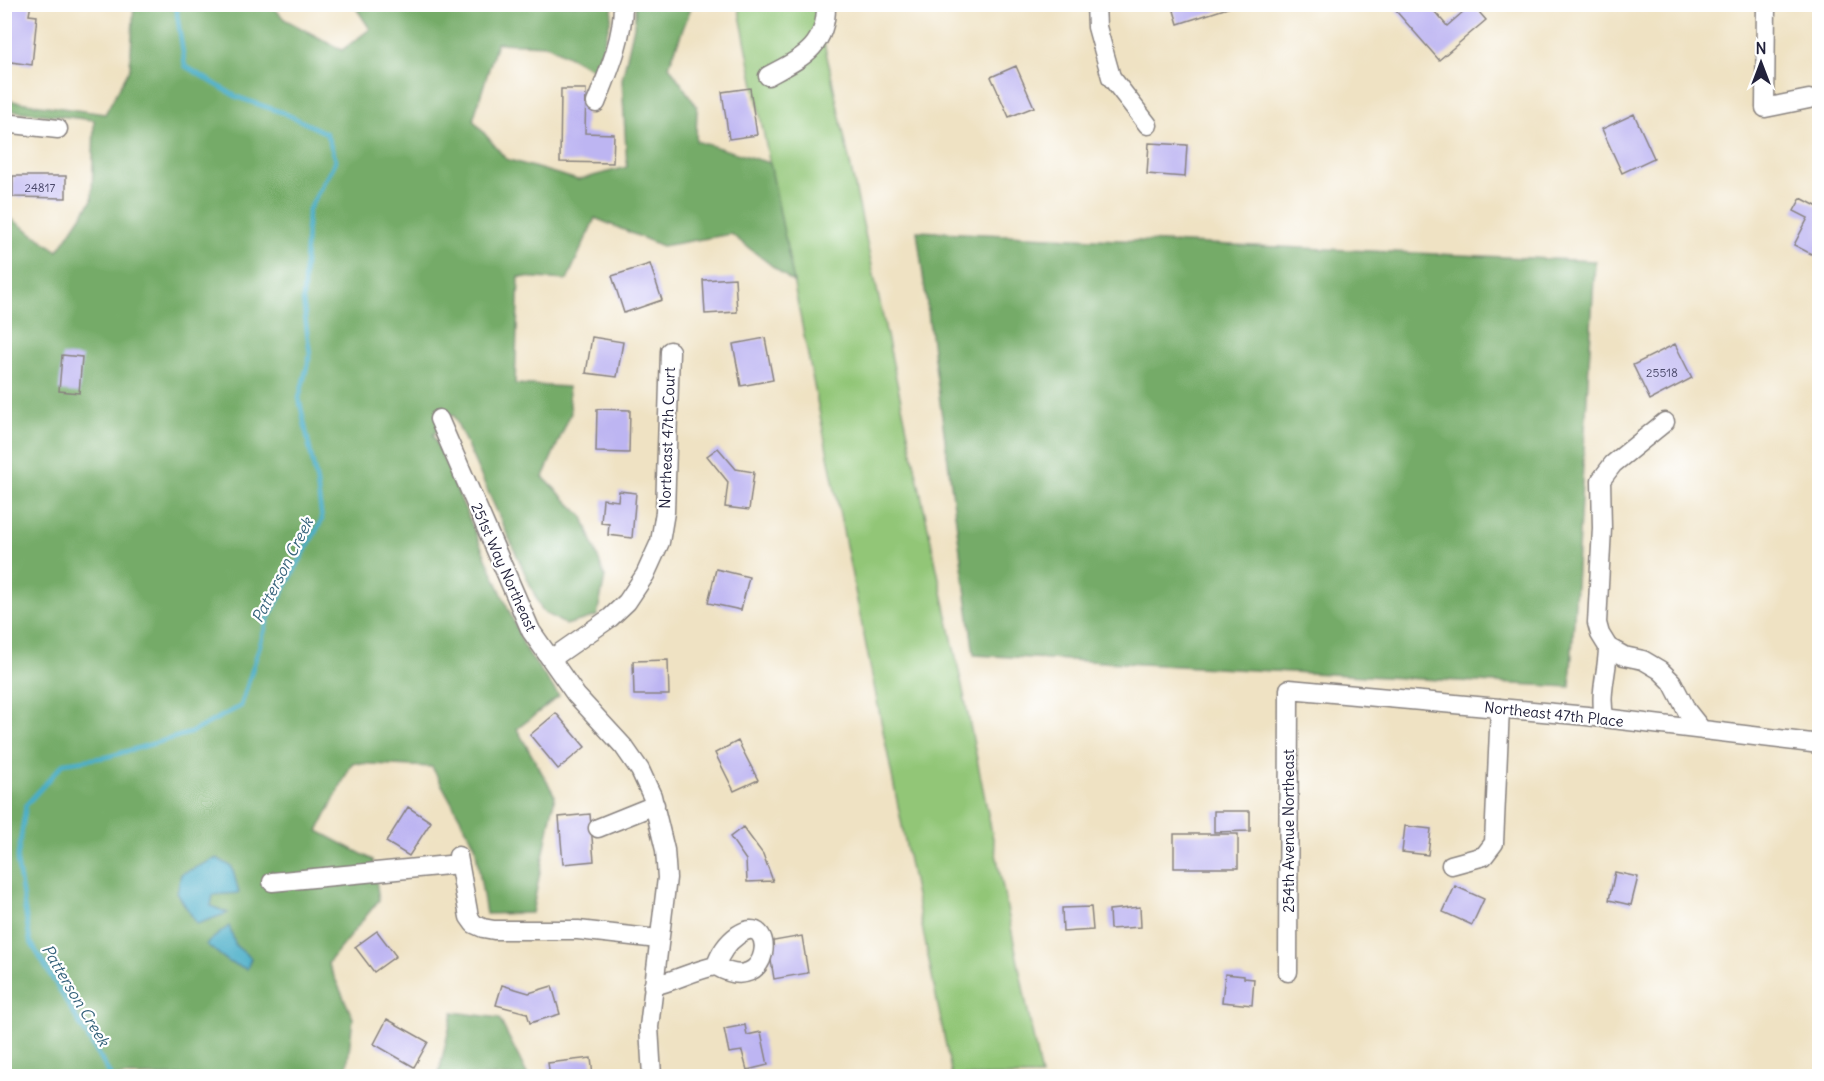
<svg xmlns="http://www.w3.org/2000/svg" width="1824" height="1081" font-family="Delius,sans-serif">
<style>
.green{fill:#92c677;stroke:#5a7459;stroke-width:1.5}
.forest{fill:#75ab68;stroke:#4c6652;stroke-width:1.5}
.water{fill:#48adc7;stroke:#356881;stroke-width:1.5}
.lines{fill:none;stroke-linecap:round;stroke-linejoin:round}
.stream{stroke:#48adc7;stroke-width:4.5}
.building{fill:#bdb5f2}
.minor-casing{stroke:#88827f;stroke-width:21}
.minor{stroke:#fff;stroke-width:18}
.labels{text-anchor:middle;dominant-baseline:central;stroke-width:4.5;stroke-linejoin:round;paint-order:stroke}
.number-label{font-size:12px;fill:#494769}
.street-label{font-size:15px;fill:#22223b;stroke:#fff}
.water-label{font-size:16px;font-style:italic;fill:#33617a;stroke:#fff}
</style>
<rect width="100%" height="100%" fill="#fff"/>
<filter id="ink" filterUnits="userSpaceOnUse"><feTurbulence type="fractalNoise" baseFrequency=".0167" numOctaves="2"/><feDisplacementMap in="SourceGraphic" scale="12" xChannelSelector="R" yChannelSelector="G"/><feConvolveMatrix kernelMatrix="1 2 1 2 8 2 1 2 1" color-interpolation-filters="sRGB"/></filter>
<filter id="wash" filterUnits="userSpaceOnUse"><feTurbulence type="fractalNoise" baseFrequency=".008" numOctaves="4" result="noise"/><feDisplacementMap in="SourceGraphic" scale="24" xChannelSelector="R" yChannelSelector="G"/><feGaussianBlur stdDeviation="1.35" result="paint"/><feColorMatrix in="noise" values="0 0 0 0 0 0 0 0 0 0 0 0 0 0 0 0 0 1.4 0 .05"/><feComposite in="paint" operator="in"/></filter>
<g filter="url(#wash)">
<rect width="100%" height="100%" fill="#efe2c3"/>
<path class="green" d="M738,5H816L964,695L1041,1076H952Z"/>
<path class="forest" d="M134,5H272L284,19L342,50L370,29L354,5H613L611,18L596,71L547,45L497,43L473,120L506,159L578,180L627,167L622,79L635,22V5H692L669,66L697,107L696,141L770,163L794,283L731,234L662,246L595,218L567,280L519,277L515,384L568,387L571,413L543,477L583,517L605,577L597,616L566,625L542,611L453,414L433,435L526,650L559,696L517,729L555,796L532,913L486,914L475,845L432,767L352,763L318,831L373,860L379,900L328,963L353,1018L346,1076H5L4,214L58,251L92,200L94,120L5,110V100L105,114L130,68Z
M917,231L1595,261L1570,687L974,655Z
M453,1012L499,1018L528,1076H438Z"/>
<path class="water" d="M217,858L232,867L239,893L213,895L211,906L228,913L197,924L177,893L181,874Z
M229,926L236,946L251,958L247,969L229,962L206,944Z"/>
<g class="lines">
<path class="stream" d="M111,1076L30,941L17,861L26,805L64,763L107,757L190,733L241,706L268,619L322,520L317,483L299,398L310,355L303,300L308,211L336,160L326,133L284,113L237,97L185,66L177,14V4"/>
</g>
<g id="blocks">
<path class="building" d="M4,4H31L29,15L37,16L32,65L4,61V31L8,13H4Z
M1172,4H1237V5L1178,24Z
M1403,4H1428L1447,26L1472,4L1486,20L1439,60L1396,11Z
M1016,66L1034,107L1009,117L991,77Z
M750,88L757,135L729,139L722,92Z
M561,89H586L585,133L614,134L613,163L560,162Z
M1634,114L1654,158L1622,173L1602,129Z
M1149,143L1187,145L1185,177L1147,174Z
M13,176H66V198L13,197Z
M1801,198L1820,208V247L1815,256L1794,245L1808,218L1794,211Z
M650,264L662,300L624,313L612,276Z
M735,278L737,312L705,314L703,280Z
M592,337L623,342L617,377L586,373Z
M765,338L773,380L741,386L733,344Z
M1675,344L1692,378L1650,400L1633,365Z
M62,355L82,357L79,393L59,391Z
M597,409L630,410L629,453L596,452Z
M718,448L736,469L754,472L749,510L725,507L728,482L707,456Z
M619,491L636,493L632,538L608,535L609,524L601,523L603,499L618,501Z
M716,569L749,577L741,610L708,603Z
M668,660L669,695H634L633,661Z
M556,713L585,747L558,769L530,735Z
M738,741L758,780L734,791L715,753Z
M408,807L431,822L409,856L386,842Z
M1214,811H1250V831L1214,832Z
M590,814L594,861L563,864L559,817Z
M1405,826L1431,829L1428,855L1402,852Z
M743,827L763,854L773,881L747,882L746,860L730,837Z
M1174,834H1238V868H1174Z
M1615,872L1638,877L1631,905L1609,900Z
M1455,886L1484,899L1472,925L1443,912Z
M1091,907L1093,930L1063,932L1062,908Z
M1140,907L1141,927L1110,929L1109,910Z
M377,931L396,956L374,972L355,947Z
M802,936L808,973L774,979L768,942Z
M1225,974L1244,976V978L1254,979L1252,1005L1222,1002Z
M502,985L529,993L552,986L560,1014L530,1023L527,1013L496,1005Z
M387,1019L428,1042L414,1067L374,1044Z
M745,1025L747,1035L761,1032L768,1065L747,1070L742,1051L729,1053L724,1029Z
M591,1058L593,1076H550L548,1063Z"/>
</g>
</g>
<g filter="url(#ink)">
<use href="#blocks" fill-opacity="0" stroke="#88827f" stroke-width="1.5"/>
<g class="lines">
<defs>
<path id="minor" d="M1096,4L1097,27L1111,77L1148,125
M1766,4L1765,108L1809,99
M768,76C801,58 827,48 826,4
M596,103C609,71 623,39 623,4
M4,123L58,129
M439,419L531,631L576,695L624,747L640,770L652,796L665,850L667,878L649,1027L652,1076
M1608,647L1600,634L1597,623L1602,528L1601,480L1613,464L1665,422
M551,659L610,618L627,602L645,575L660,542L665,512L670,351
M1605,718C1598,696 1608,671 1608,647L1624,656L1643,660L1660,670L1672,682L1687,711L1702,730
M598,828L655,805
M458,856L469,917L474,924L483,928L494,930H578L658,939
M1451,865L1484,856L1494,843L1500,708
M272,882L459,864
M1288,972L1289,689L1587,716L1820,744
M653,986C675,981 694,970 716,966C773,1000 777,908 738,935C728,942 719,954 716,966"/>
</defs>
<use href="#minor" class="minor-casing"/>
<use href="#minor" class="minor"/>
</g>
</g>
<g class="labels">
<g class="number-label">
<text x="40" y="187">24817</text>
<text x="1662" y="372">25518</text>
</g>
<g class="street-label">
<text transform="translate(667 438) rotate(-88)">Northeast 47th Court</text>
<text transform="translate(504 567) rotate(66)">251st Way Northeast</text>
<text transform="translate(1554 714) rotate(6)">Northeast 47th Place</text>
<text transform="translate(1288 831) rotate(-90)">254th Avenue Northeast</text>
</g>
<g class="water-label">
<text transform="translate(282 570) rotate(-63)">Patterson Creek</text>
<text transform="translate(76 995) rotate(59)">Patterson Creek</text>
</g>
</g>
<rect width="1824" height="1081" fill="none" stroke="#fff" stroke-width="24"/>
<g transform="translate(1761 63)" stroke="#ffffff" stroke-width="4.5" paint-order="stroke">
<path d="M0-4.5L10 22L0 15L-10 22Z" fill="#22223b"/>
<text y="-9" font-size="16" font-weight="bold" text-anchor="middle" fill="#22223b">N</text>
</g>
</svg>
